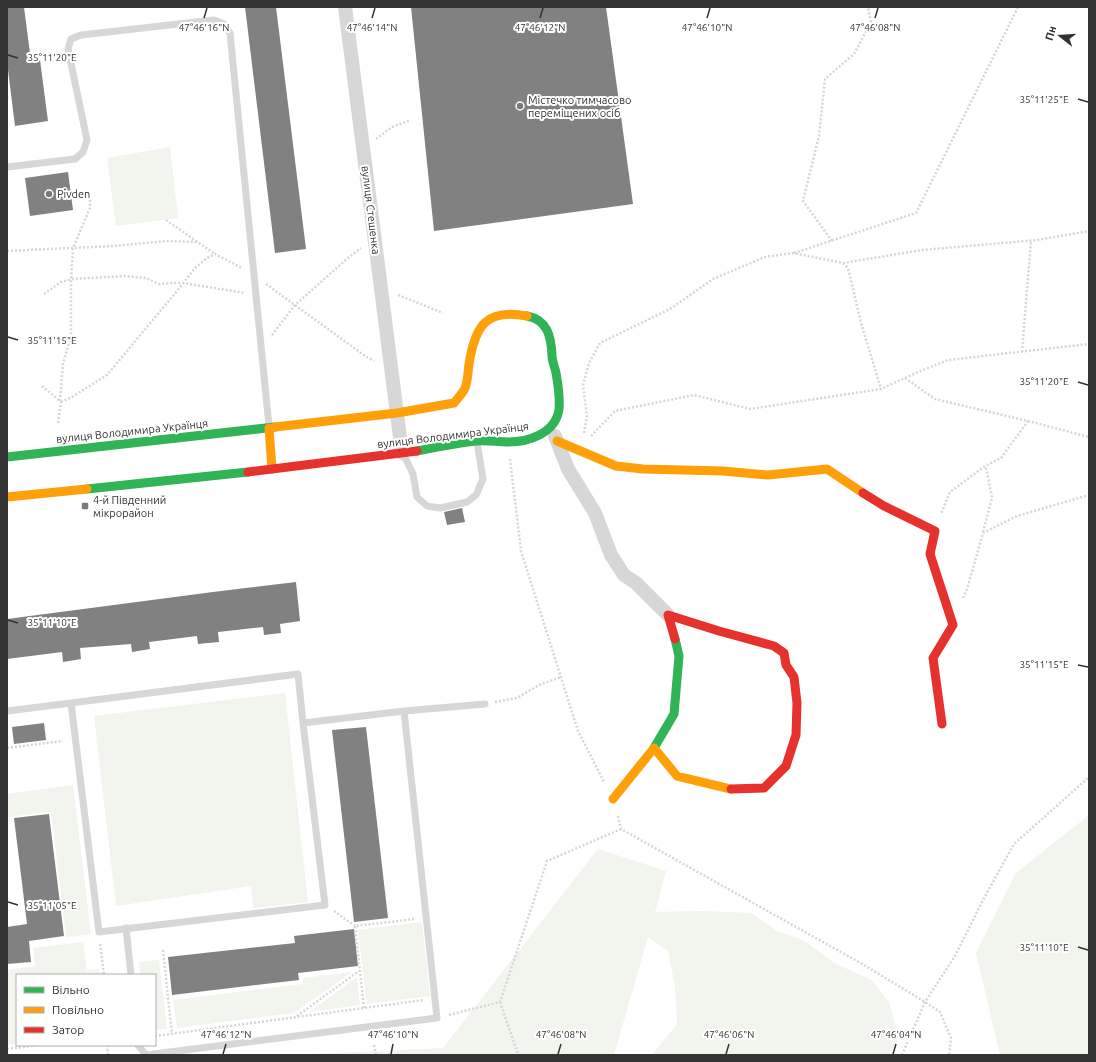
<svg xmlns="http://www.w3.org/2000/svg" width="1096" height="1062" font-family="Ubuntu,sans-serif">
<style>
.green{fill:#f1f5ed}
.building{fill:#818181}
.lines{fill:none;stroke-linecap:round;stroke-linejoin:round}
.path{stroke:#d6d6d6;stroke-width:2.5;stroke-dasharray:2 2;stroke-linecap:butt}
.lane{stroke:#d7d7d7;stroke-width:7}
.street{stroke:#d7d7d7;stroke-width:14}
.fast{stroke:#30b455;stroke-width:9}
.slow{stroke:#ff9f0a;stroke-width:9}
.jam{stroke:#e5322d;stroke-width:9}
.ticks{fill:none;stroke:#333;stroke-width:1.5}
.poi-dot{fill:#7a7a7a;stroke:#fff;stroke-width:1.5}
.labels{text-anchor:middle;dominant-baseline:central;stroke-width:4;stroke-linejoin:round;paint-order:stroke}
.poi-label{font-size:11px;fill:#333;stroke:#fff;text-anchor:start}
.street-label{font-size:11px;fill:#333;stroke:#fff}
.ticks-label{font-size:10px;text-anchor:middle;fill:#333;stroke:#fff;stroke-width:4;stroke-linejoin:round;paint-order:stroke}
</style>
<rect width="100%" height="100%" fill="#fff"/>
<path class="green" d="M170,147L178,218L116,226L107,158Z
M285,693L308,902L253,908L251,886L116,906L94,716Z
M73,785L91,934L66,937L51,812L7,817V794Z
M1089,815V1055H1000L976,953L1016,873Z
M598,849L666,871L655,912L704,911L751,913L777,931L803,940L836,964L872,980L889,1002L899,1038L889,1055H652L677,1024L675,986L668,951L648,937L614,1055H286L443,1048Z
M422,922L430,996L367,1004L358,930Z
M83,942L87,970L99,969V975H17V1044L7,1045V970L35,966L33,948Z
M159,960L167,1029L155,1030V975H140L139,962Z
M352,972L294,1013L177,1028L173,1000L303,984V978Z
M357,977L360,1005L309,1012Z"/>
<path class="building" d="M7,7H24L31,61L40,60L48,121L15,126L7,62Z
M245,7H276L306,249L275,253Z
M411,7H606L633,204L434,231Z
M68,172L73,210L30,216L25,178Z
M462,508L465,522L447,525L444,512Z
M296,582L300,621L280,624L281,633L264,635L263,627L218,632L219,642L198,644L197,636L149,642L150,649L132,652L131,644L80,648L81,659L63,662L62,652L7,659V619L213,592Z
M44,723L46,740L14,744L12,727Z
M366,727L388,918L354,922L332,730Z
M49,814L64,936L29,941L31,962L7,964V927L27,924L14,818Z
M354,929L358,966L298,973L299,980L172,995L168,957L295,943L294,936Z"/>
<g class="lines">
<path class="path" d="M376,139L392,127L411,120
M166,220L215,254
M832,241L803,201L819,136L825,79L854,54L871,22L868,7
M7,251L113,246L167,241L198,242
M794,253L916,213L1018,7
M843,263L848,268L861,323L881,389
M266,284L365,356L374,361
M44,294L61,282L72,279L125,276L146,278L159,284L173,283H183L245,293
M398,295L443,313
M272,335L295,305L349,257L361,248
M1022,352L1031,241
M905,378L935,399L1028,421L1001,458L985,466L950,492L941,514
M42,386L61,402L58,423
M60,401L63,364L71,335V281L73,248L90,208V196
M61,402L72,397L107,375L177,291L195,268L207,258L215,254L242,268
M1028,421L1089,437
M584,433L587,417L583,385L589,363L600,343L670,309L713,279L765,257L793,253L843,263L922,250L1037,240L1089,231
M591,436L615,411L694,395L750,409L881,389L918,372L948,360L1089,344
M510,459L521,551L578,731L604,782
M983,532L992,498L987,472L985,466
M963,598L967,589L983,533L1017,516L1089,495
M495,702L517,698L539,685L561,677
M7,748L63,741
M618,816L621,829L864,965L925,1002L940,1012L951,1038L949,1055
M334,911L355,926
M100,944L104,975
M163,950L172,1034
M500,1002L518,1054L517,1055
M364,1008L355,926L415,919
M449,1015L500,1002L547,861L621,829
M297,1016L359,971
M155,1036L424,1000
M107,1045L108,1055
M374,1045L376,1055
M7,1049L38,1045
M902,1055L925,1002L955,956L984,898L1014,844L1089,777"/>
<path class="lane" d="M7,167L75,159L83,152L87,140L68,49L71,39L81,35L214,20L224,24L230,33L269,426
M403,453L413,474L417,497L427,506L440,508L467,502L476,495L483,479L477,442
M71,703L298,674L303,723
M7,711L71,703L99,932L325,905L303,723L404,711L485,704
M126,928L131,975
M138,1045L146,1055L437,1018L404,711"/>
<path class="street" d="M345,7L402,453
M555,436L568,469L595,513L611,555L624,575L636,583L668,615"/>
<path class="fast" d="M417,451C437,447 457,443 477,441C488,440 497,442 508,442C529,442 556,433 559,409C560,398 558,384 556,373C555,367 552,362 552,355C551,337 548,320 527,316
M7,457L275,427
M87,489L248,472
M654,748L674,714L679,656L675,639"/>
<path class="slow" d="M275,427L397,413L454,403C457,399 463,393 465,388C468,381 468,371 469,364C475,326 486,308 527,316
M269,428L272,469
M557,441L616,466L643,469L723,471L768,475L827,469L863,493
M7,497L87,489
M613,799L654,748L677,776L731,789"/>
<path class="jam" d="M248,472L417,451
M863,493L884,506L935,531L930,554L953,625L933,658L942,724
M675,639L668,615L719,631L774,646L784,653L786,665L794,677L797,703L796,735L786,766L764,788L731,789"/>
</g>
<path class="ticks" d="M204,18L207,8M372,18L375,8M540,18L543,8M707,18L710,8M875,18L878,8M8,55L18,58M1078,99L1088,102M8,337L18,340M1078,382L1088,385M8,620L18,623M1078,665L1088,667M8,902L18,905M1078,947L1088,950M223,1054L226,1044M391,1054L393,1044M558,1054L561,1044M726,1054L729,1044M893,1054L896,1044"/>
<g class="poi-dot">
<circle cx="520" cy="106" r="4"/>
<circle cx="49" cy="194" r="4"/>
<rect x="81" y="502" width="8" height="8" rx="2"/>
</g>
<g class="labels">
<g class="poi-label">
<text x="528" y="100">Містечко тимчасово<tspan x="528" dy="13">переміщених осіб</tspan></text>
<text x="57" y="194">Pivden</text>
<text x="93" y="500">4-й Південний<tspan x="93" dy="13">мікрорайон</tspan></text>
</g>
<g class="street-label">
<text transform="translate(371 210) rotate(83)">вулиця Стешенка</text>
<text transform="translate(132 431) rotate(-6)">вулиця Володимира Українця</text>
<text transform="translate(453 435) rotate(-7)">вулиця Володимира Українця</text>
</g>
</g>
<g class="ticks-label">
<text x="204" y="31">47°46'16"N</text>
<text x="372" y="31">47°46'14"N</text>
<text x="540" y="31">47°46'12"N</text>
<text x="707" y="31">47°46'10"N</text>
<text x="875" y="31">47°46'08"N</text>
<text x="52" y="61">35°11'20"E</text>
<text x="1044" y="103">35°11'25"E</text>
<text x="52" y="344">35°11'15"E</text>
<text x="1044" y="385">35°11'20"E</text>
<text x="52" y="626">35°11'10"E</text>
<text x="1044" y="668">35°11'15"E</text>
<text x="52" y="909">35°11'05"E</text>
<text x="1044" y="951">35°11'10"E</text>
<text x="226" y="1038">47°46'12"N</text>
<text x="393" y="1038">47°46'10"N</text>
<text x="561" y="1038">47°46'08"N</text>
<text x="729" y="1038">47°46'06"N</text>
<text x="896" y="1038">47°46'04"N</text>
</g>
<rect width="1096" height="1062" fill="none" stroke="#333333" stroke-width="16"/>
<rect x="16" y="974" width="140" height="72" fill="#ffffff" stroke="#adadad"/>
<rect x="24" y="987" width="20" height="6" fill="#30b455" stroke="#adadad"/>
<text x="52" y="994" font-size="12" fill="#333333">Вільно</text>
<rect x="24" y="1007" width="20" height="6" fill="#ff9f0a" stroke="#adadad"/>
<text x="52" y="1014" font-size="12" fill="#333333">Повільно</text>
<rect x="24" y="1027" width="20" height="6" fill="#e5322d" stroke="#adadad"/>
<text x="52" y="1034" font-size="12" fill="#333333">Затор</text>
<g transform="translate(1060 36) rotate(287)" stroke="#ffffff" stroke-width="3" paint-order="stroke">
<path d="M0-3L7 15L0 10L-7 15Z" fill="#333333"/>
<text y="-6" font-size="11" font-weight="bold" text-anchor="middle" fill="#333333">Пн</text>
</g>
</svg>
